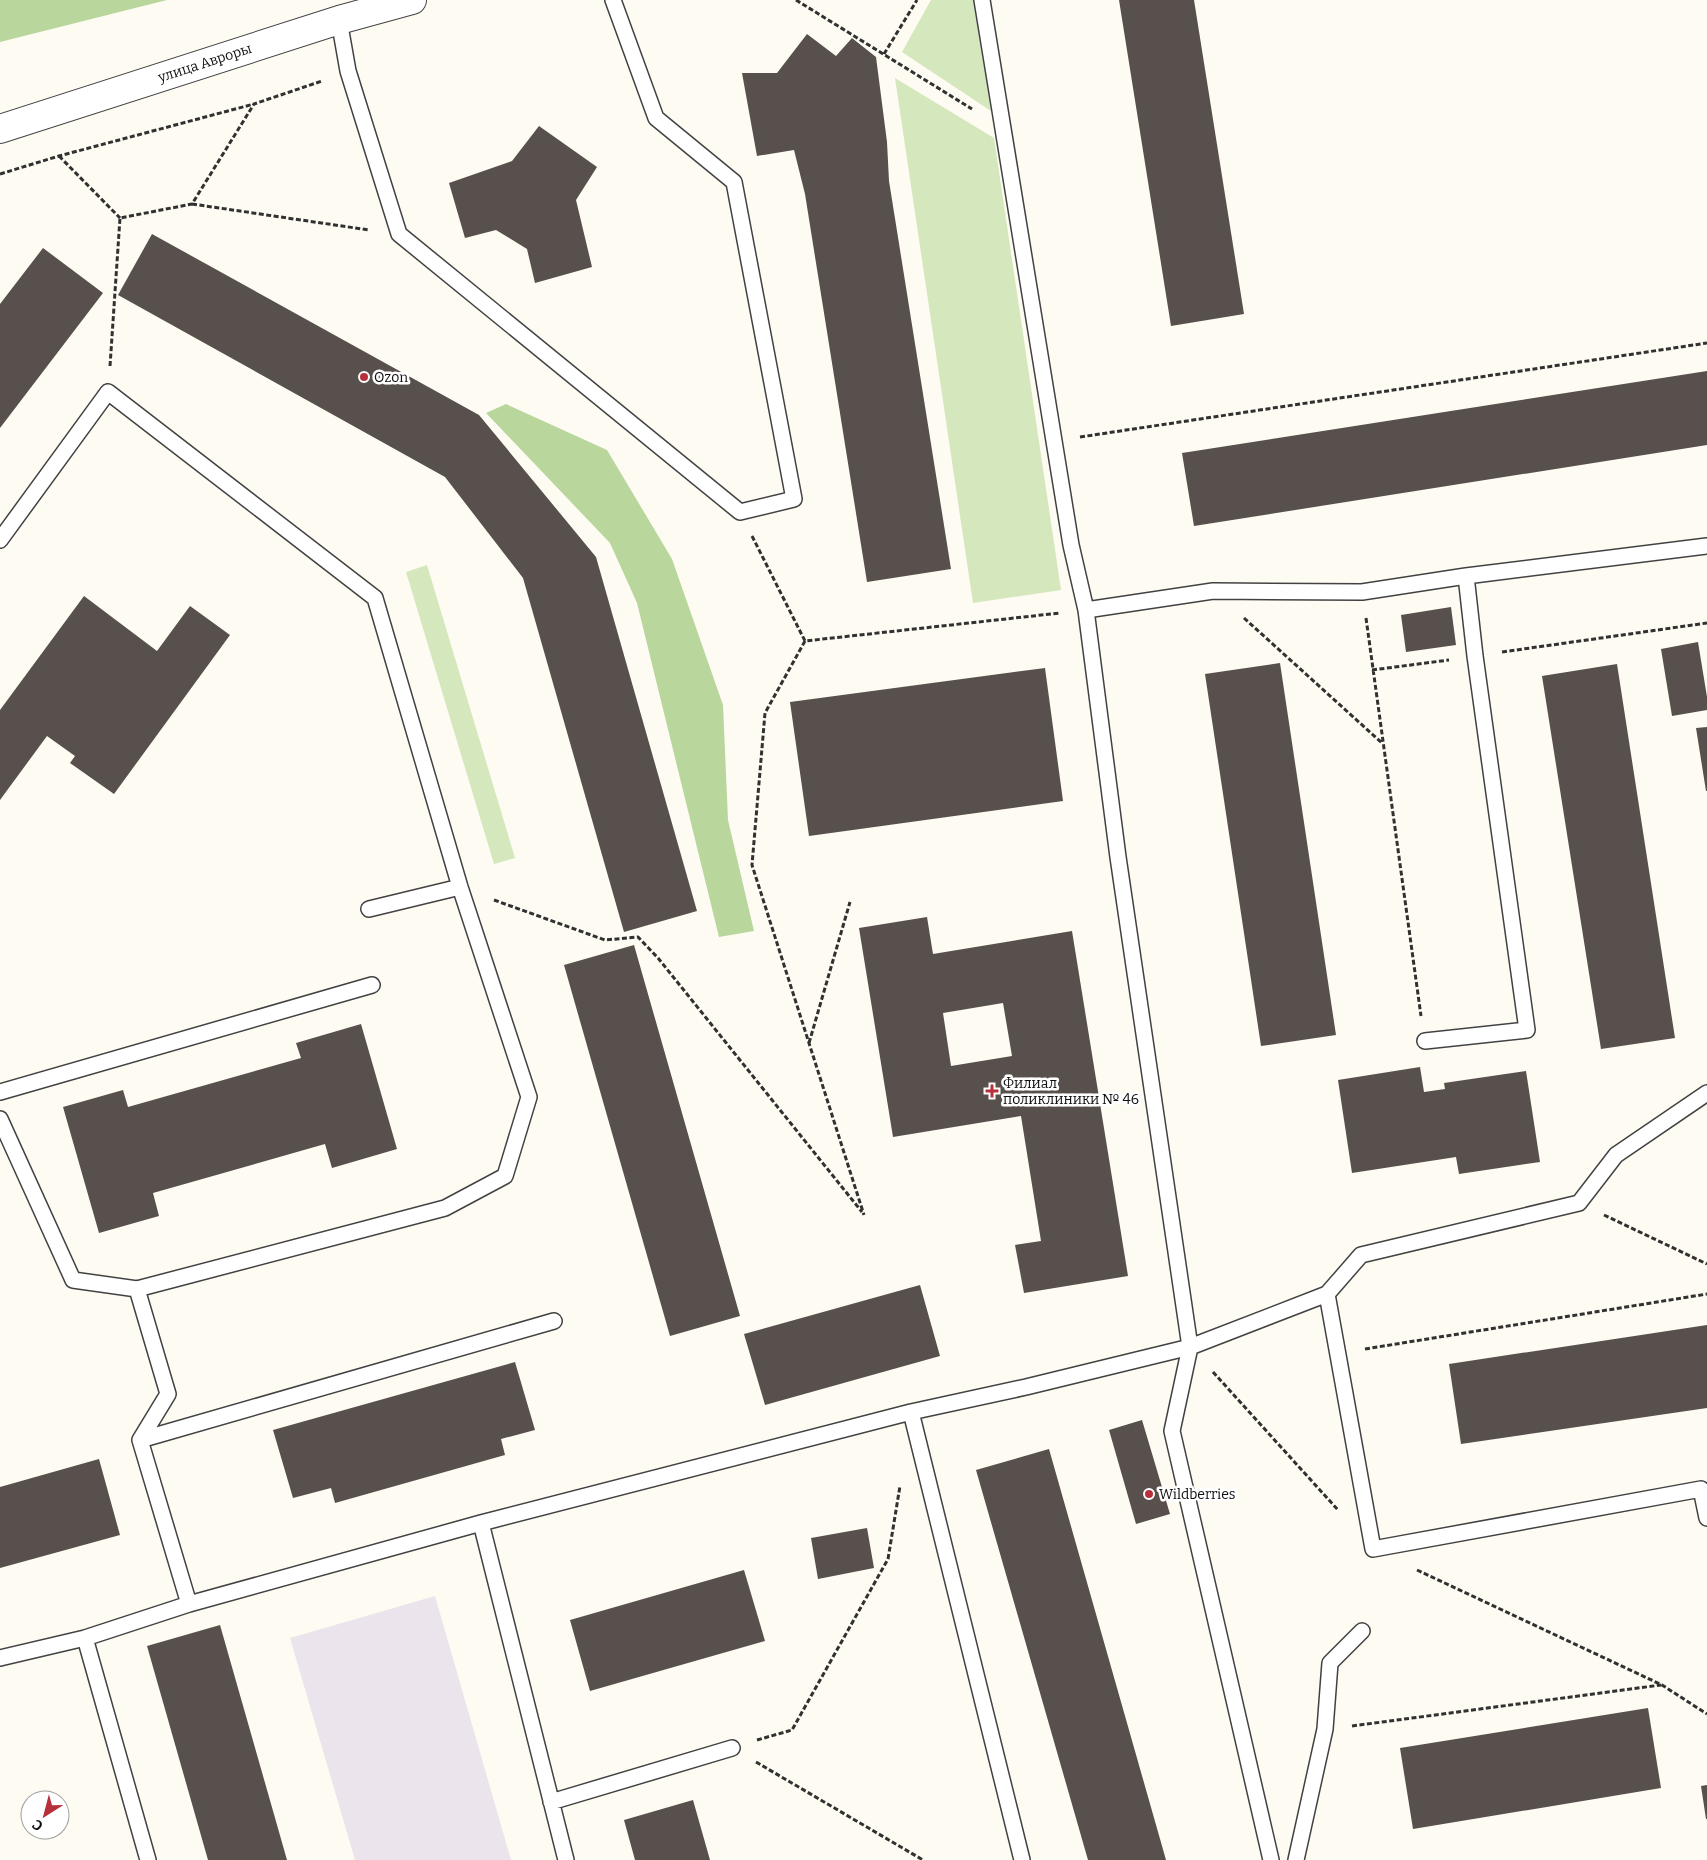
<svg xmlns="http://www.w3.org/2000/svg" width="1707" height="1860" font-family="Bitter,serif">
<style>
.industrial{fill:#ebe4ed}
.green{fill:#d4e7bd}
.forest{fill:#b9d69d}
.building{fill:#57504c;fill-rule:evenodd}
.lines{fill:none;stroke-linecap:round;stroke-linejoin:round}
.service-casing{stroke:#424242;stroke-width:18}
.tertiary-casing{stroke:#424242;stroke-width:30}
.path{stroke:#313131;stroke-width:3;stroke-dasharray:5 2.5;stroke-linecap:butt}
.service{stroke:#fff;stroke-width:15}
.tertiary{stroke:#fff;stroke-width:28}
.poi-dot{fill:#b6303b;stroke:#fff;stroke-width:2}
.labels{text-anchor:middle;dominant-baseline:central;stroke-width:5;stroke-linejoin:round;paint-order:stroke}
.street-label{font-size:14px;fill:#0f0f0f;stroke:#fff}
.poi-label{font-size:14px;fill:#0f0f0f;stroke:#fff;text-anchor:start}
</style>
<rect width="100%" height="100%" fill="#fefbf2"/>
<path class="industrial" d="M435,1596L511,1860H355L290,1638Z"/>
<path class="green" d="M931,0H973L991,111L902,52Z
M895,78L994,138L1061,590L973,603Z
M427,565L515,858L494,864L406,572Z"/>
<path class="forest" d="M0,0H167L0,42Z
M506,404L607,450L672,559L723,705L728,820L754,931L719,937L637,603L610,543L486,413Z"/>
<path class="building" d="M1119,0H1194L1244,314L1171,326Z
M807,34L836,56L852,38L876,57L887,142L889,181L951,569L867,582L805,194L794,150L757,156L742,73H777Z
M539,126L597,167L576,200L592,267L535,283L527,249L496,230L465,238L449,183L512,161Z
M152,234L479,415L596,557L697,911L624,932L523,578L445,477L118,295Z
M43,248L103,293L0,428V304Z
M1707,371V445L1194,526L1182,453Z
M84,596L157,651L190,606L230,635L114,794L70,763L75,756L47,736L0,800V710Z
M1451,607L1456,645L1406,652L1401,615Z
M1698,642L1707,697V710L1672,716L1661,649Z
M1280,663L1336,1035L1261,1046L1205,674Z
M1617,664L1675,1038L1601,1049L1542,676Z
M1045,668L1063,801L809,836L790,702Z
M1707,727V791H1706L1696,728Z
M927,917L933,954L1072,931L1128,1276L1024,1293L1015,1245L1041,1241L1021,1116L893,1137L859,928ZM1003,1003L1012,1056L951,1066L943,1013Z
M634,945L740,1316L670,1336L564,965Z
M361,1024L397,1149L332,1168L325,1144L153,1193L159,1216L99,1233L63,1107L123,1090L128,1107L301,1058L296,1043Z
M1420,1067L1424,1092L1445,1089L1444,1083L1526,1071L1540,1162L1459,1174L1456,1157L1352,1173L1338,1080Z
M920,1285L940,1356L765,1405L744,1334Z
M1707,1325V1408L1461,1444L1449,1364Z
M515,1362L535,1430L501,1439L505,1455L335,1503L331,1488L293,1498L273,1430Z
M1142,1420L1170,1514L1136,1524L1109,1430Z
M1049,1449L1166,1860H1088L976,1470Z
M99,1459L120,1535L0,1568V1487Z
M867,1528L874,1568L818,1579L811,1538Z
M744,1570L765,1641L590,1691L570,1620Z
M220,1625L287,1860H208L147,1646Z
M1648,1708L1661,1788L1413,1829L1400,1748Z
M1707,1785V1819H1706L1701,1786Z
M693,1800L710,1860H635L624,1820Z"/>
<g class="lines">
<defs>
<path id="service" d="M982,0L1071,545L1086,610L1118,857L1190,1347L1172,1431L1271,1860
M339,20L348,71L399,234L740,512L794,499L734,182L656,118L613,0
M0,540L108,392L375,598L460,887L529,1097L505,1176L445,1208L137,1289
M1086,610L1213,591L1362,592L1466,576L1707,546
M369,909L460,887
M1425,1041L1527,1030L1475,656L1466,576
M0,1092L372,985
M0,1119L73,1280L137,1289L168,1394L140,1440L189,1604
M1327,1294L1373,1549L1701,1489L1707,1518
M911,1412L1022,1860
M140,1440L554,1321
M481,1523L566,1860
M85,1638L148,1860
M0,1658L85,1638L189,1604L481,1523L911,1412L1026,1387L1190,1347L1327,1294L1361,1255L1579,1203L1616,1155L1707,1093
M551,1802L732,1748
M1296,1860L1325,1729L1330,1663L1362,1631"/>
<path id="tertiary" d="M0,129L339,20L412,0"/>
</defs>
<use href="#service" class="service-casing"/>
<use href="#tertiary" class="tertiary-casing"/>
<path class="path" d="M796,0L972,109
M884,54L917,0
M59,156L120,218
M0,174L59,156L254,104
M192,204L369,230
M110,366L120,218L192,204L254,104L322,81
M1080,437L1707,343
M752,536L805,641L1060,613
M1244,618L1382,743
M1366,618L1421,1016
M805,641L765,713L752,865L864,1215
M1502,652L1707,623
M1372,670L1449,660
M494,900L605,940L638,937L658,958L862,1212
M809,1043L850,902
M1604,1215L1707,1264
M1365,1349L1707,1294
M1213,1372L1338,1510
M1417,1570L1662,1685L1707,1714
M1352,1726L1661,1685
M757,1740L792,1730L888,1559L900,1486
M756,1762L923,1860"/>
<use href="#service" class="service"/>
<use href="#tertiary" class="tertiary"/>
</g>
<g class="poi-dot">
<circle cx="364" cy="377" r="5"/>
<path d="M989.5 1083.5h5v5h5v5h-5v5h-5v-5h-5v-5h5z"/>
<circle cx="1149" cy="1494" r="5"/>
</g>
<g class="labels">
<g class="street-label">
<text transform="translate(205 63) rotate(-18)">улица Авроры</text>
</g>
<g class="poi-label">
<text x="374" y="377">Ozon</text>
<text x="1003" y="1083">Филиал<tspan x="1003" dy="16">поликлиники № 46</tspan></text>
<text x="1159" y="1494">Wildberries</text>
</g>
</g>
<g transform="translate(45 1815) rotate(216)"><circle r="24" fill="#ffffff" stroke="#9f9f9f"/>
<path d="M0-4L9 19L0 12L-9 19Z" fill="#b6303b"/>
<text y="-8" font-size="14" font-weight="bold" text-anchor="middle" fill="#0f0f0f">С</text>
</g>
</svg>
